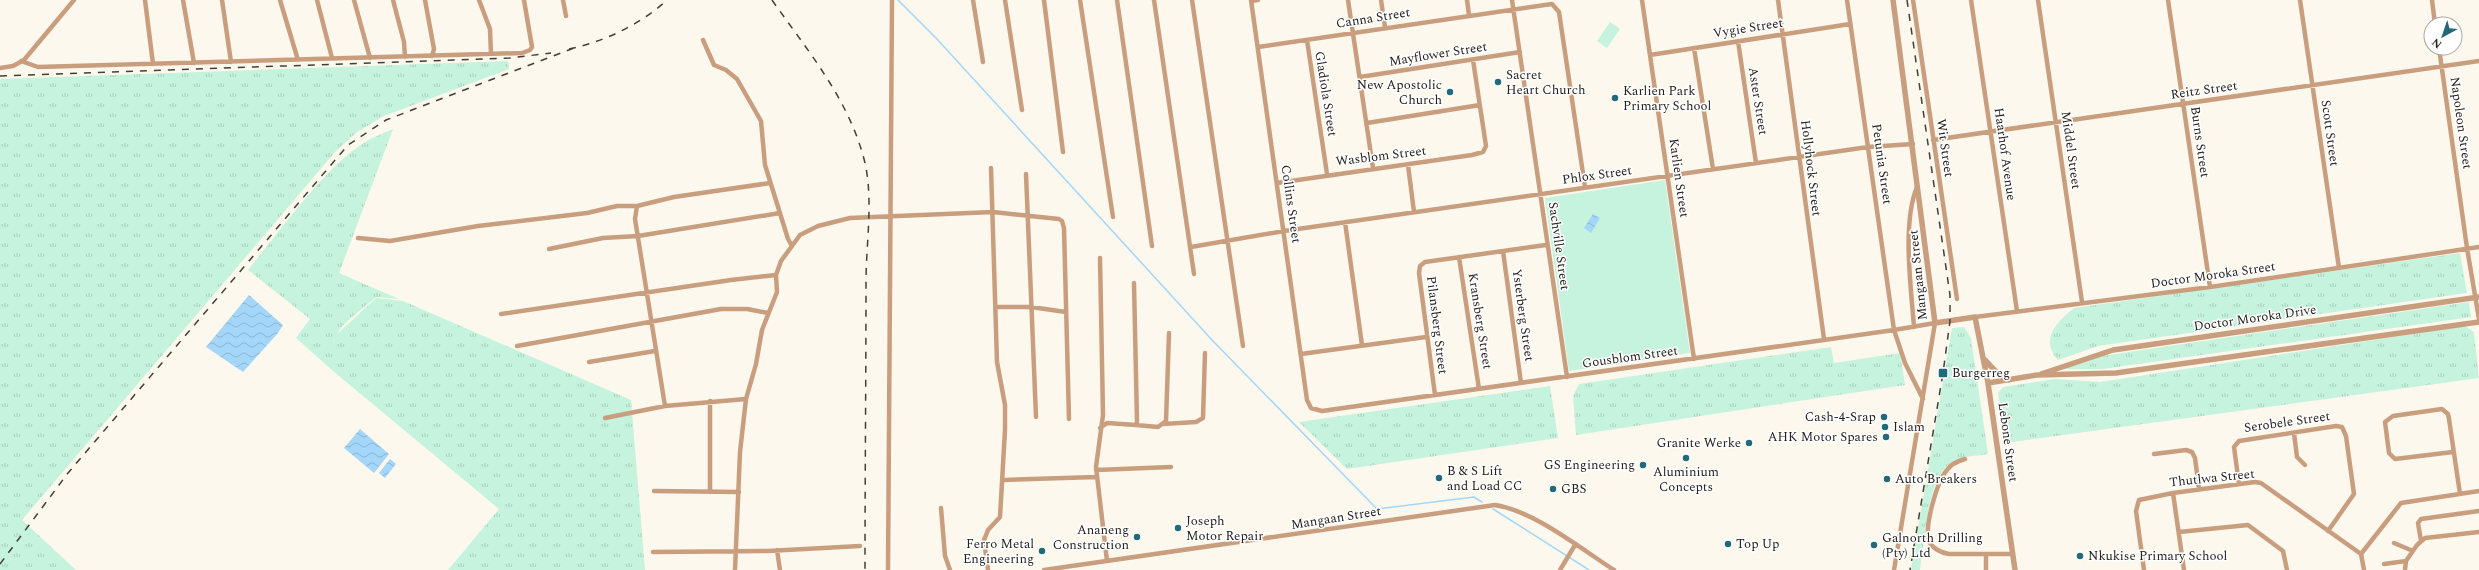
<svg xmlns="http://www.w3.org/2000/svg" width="2479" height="570" font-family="Spectral,serif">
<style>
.grass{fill:url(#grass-tufts)}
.garden{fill:#c6f3dd}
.water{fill:url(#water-waves)}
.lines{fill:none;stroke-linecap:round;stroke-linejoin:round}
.stream{stroke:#a3d6f8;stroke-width:1.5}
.minor{stroke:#c99e7f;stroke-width:4.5}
.tertiary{stroke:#c99e7f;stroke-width:5.5}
.rail{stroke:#423f3a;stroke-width:1.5;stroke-dasharray:7 7;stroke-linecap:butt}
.poi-dot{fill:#236a78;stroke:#fff;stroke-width:1.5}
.labels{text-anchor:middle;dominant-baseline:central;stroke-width:3;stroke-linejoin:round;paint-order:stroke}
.street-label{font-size:13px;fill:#24221e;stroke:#fff}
.poi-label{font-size:13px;fill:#24221e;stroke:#fff;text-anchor:start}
</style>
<defs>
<pattern id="grass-tufts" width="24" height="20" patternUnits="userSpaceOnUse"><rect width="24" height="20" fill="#c6f3dd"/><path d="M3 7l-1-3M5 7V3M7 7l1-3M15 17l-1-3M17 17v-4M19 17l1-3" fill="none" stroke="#aad0bd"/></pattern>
<pattern id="water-waves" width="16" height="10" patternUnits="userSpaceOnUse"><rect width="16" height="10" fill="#a3d6f8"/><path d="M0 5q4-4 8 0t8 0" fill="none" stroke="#8cb7d4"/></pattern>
</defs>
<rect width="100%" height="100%" fill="#fdf8ed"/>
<path class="grass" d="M508,61L509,69L384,116L357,132L335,152L22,520L76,570H0V79Z
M393,129L339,273L399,299L376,297C349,321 325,330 333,371L296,338L310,319L248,270C280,231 324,168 365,142C373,137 384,133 393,129Z
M2460,253L2467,293L2098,346L2058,360C2039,339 2057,322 2074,308Z
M376,298L403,301L631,400L645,570H448L499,509L333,371L330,353L336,335Z
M2469,302L2471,317L2103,369H2062L2101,356Z
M2465,326L2474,332L2479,378L2005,443L1998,393L2003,387L2055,379L2100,382Z
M1964,327L1971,338L1988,454C1976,456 1962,456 1952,462C1927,477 1924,543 1920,570H1911L1952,328Z
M1831,347L1834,363L1900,353L1905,385L1576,435L1573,396L1579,384Z
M1550,386L1558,438L1347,469L1299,422Z"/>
<path class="garden" d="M1610,22L1620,29L1607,48L1597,41Z
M1665,180L1690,353L1569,371L1545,198Z"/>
<path class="water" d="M1593,214L1600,218L1591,233L1584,228Z
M249,295L283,325L278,333L243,372L206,347Z
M360,429L389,454L374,473L344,448Z
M390,459L396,464L385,478L379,473Z"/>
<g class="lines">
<path class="stream" d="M898,0L936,38L1212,340L1377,509L1474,497L1482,502
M1493,509L1589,570"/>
<path class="minor" d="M145,0L153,64
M183,0L194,63
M222,0L231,62
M280,0L298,60
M317,0L332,58
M354,0L370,58
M393,0L404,42L405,57
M425,0L434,49L432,56
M479,0L490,29L491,54
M563,0L566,16
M973,0L983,62
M1005,0L1022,110
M1044,0L1063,152
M1080,0L1113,217
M1117,0L1152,246
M1154,0L1194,274
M1192,0L1243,346
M1251,0L1307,400L1311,408L1322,411L1894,330L1935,323L1894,570
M1348,0L1373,168
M1381,0L1385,27
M1467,0L1469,15
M1512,0L1567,377
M1642,0L1694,359
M1778,0L1824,339
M1847,0L1894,330L1905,363L1923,399
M1913,0L1957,299
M1971,0L2017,311
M2038,0L2082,302
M2168,0L2210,287
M2300,0L2339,268
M2432,0L2435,24
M1251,1L1258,0
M703,40L714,65L726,70L737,79L761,121L765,165L788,239L792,246
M1307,40L1327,174
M1738,41L1756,163
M1258,47L1552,4L1559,12L1585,187
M1694,48L1713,169
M2439,48L2467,248L2479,319
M1650,55L1850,24
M21,61L38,67L522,53L530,50L532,47L524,0
M0,68L13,66L24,60L74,0
M1360,77L1520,52
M1367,123L1480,105
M1933,140L2479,61
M1408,165L1414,212
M1026,174L1036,417
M1277,183L1472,155L1483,152L1486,146L1473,60
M637,206L635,219L665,406
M1345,222L1362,345
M358,238L390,241L478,226L587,213L617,206H637L674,197L770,183
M1191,247L1284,231L1868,147L1913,144
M549,249L603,238L638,236L780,213
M1503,251L1521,383
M1459,257L1479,389
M1100,258L1103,415L1096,467L1107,561
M996,307H1031L1066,312
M501,314L731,280L776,275
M1975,317L2210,287L2479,247
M1914,327C1911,287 1902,223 1917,187
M517,346L721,309H747L768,313
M1301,354L1426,337
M589,362L655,351
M1435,395L1419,273L1420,266L1425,262L1546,245
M605,418L665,406L746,399
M1163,424L1196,422L1203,418L1205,353
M1136,425L1158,427L1166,421L1169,333
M1100,428L1107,423L1136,425L1137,422L1134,283
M2294,433L2297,457L2305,465
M2453,452L2395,459L2389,453L2385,422L2393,416L2442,409L2448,414L2449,419L2460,494
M2154,454L2186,450L2192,452L2195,458L2199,489
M1965,459C1958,461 1951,464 1947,470C1937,481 1924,527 1929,541C1932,548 1941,553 1949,554H2013
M1096,470L1171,467
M1003,480L1096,477
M2239,484L2234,447L2239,441L2336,426L2342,427L2346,436L2354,494L2328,531
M654,491L739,492
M710,492V401
M2173,493L2184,570
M941,508L945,556L950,570
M2179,532L2248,525L2283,551L2287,570
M2421,541L2418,523L2421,519L2479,511
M2394,543L2413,551
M777,550L780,570
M653,552L768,551L860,546
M1986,556V570
M2384,564L2406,561
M735,570L740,452L746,399L756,364L762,330L777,292L776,275L781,261L800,235L818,226L850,218L993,212L1059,219L1062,221L1064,228L1069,419
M888,570L892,0
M988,570L984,540L988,530L1000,517L1005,430V405L997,362L991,168
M1044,570L1495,505C1534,511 1580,548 1614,570
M1560,570L1575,545
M2144,570L2136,511L2139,500L2173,493L2255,482L2261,483L2361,554
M2364,570L2361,554L2401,503L2479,491
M2405,570L2406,561L2417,545L2425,538L2479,532"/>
<path class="tertiary" d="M1893,0L1935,323L1975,317L1988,383L2015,570
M1985,360L1999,375L2009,380
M2041,374L2113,350L2479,297
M1988,383L2037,375L2116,373L2479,322"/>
<path class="rail" d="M772,0C807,50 848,98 864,159C874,198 866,242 866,282C866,378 865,474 865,570
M1907,0L1950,295V321L1943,373L1910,570
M569,49C604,42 641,24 667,0
M0,76L510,58L551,53
M0,564L68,473L348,145L386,120L574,48"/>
</g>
<g class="poi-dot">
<circle cx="1498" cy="82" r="4"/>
<circle cx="1450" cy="92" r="4"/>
<circle cx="1615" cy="98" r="4"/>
<rect x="1938" y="368" width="10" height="10" rx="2"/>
<circle cx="1884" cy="417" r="4"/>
<circle cx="1885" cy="427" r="4"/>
<circle cx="1886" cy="437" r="4"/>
<circle cx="1749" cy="443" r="4"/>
<circle cx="1686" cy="458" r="4"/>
<circle cx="1643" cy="465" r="4"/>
<circle cx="1439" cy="478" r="4"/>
<circle cx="1887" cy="479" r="4"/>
<circle cx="1553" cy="489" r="4"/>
<circle cx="1178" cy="528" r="4"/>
<circle cx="1137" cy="537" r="4"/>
<circle cx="1728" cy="544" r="4"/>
<circle cx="1874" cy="545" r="4"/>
<circle cx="1042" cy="551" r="4"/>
<circle cx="2080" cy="556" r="4"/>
</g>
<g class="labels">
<g class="street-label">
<text transform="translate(1373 18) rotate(-9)">Canna Street</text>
<text transform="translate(1748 28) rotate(-9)">Vygie Street</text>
<text transform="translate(1438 54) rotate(-9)">Mayflower Street</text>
<text transform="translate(2204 90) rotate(-8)">Reitz Street</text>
<text transform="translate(1326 94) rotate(81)">Gladiola Street</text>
<text transform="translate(1758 101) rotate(81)">Aster Street</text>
<text transform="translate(2461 123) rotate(82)">Napoleon Street</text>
<text transform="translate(2330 133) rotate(82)">Scott Street</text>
<text transform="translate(2200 142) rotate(82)">Burns Street</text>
<text transform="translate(1945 148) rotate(82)">Wit Street</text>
<text transform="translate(2071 150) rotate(82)">Middel Street</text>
<text transform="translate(2005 154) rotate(82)">Haarhof Avenue</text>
<text transform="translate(1381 156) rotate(-7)">Wasblom Street</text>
<text transform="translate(1882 164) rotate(82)">Petunia Street</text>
<text transform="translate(1811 168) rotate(83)">Hollyhock Street</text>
<text transform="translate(1597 175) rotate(-8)">Phlox Street</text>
<text transform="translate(1679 178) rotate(82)">Karlien Street</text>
<text transform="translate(1291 204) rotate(82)">Collins Street</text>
<text transform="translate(1559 246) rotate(82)">Sachville Street</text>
<text transform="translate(1918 275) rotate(-96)">Mangaan Street</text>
<text transform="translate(2213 275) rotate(-8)">Doctor Moroka Street</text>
<text transform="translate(1523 315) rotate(82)">Ysterberg Street</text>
<text transform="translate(2255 318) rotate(-8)">Doctor Moroka Drive</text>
<text transform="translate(1480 321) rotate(81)">Kransberg Street</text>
<text transform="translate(1437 325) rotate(83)">Pilansberg Street</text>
<text transform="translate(1630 357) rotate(-8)">Gousblom Street</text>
<text transform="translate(2287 422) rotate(-8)">Serobele Street</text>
<text transform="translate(2008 442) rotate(82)">Lebone Street</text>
<text transform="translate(2212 478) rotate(-6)">Thutlwa Street</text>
<text transform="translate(1336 518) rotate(-9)">Mangaan Street</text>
</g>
<g class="poi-label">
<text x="1506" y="75">Sacret<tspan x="1506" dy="15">Heart Church</tspan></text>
<text x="1442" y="85" text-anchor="end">New Apostolic<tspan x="1442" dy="15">Church</tspan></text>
<text x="1623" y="91">Karlien Park<tspan x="1623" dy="15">Primary School</tspan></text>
<text x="1952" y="373">Burgerreg</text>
<text x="1876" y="417" text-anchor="end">Cash-4-Srap</text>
<text x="1893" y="427">Islam</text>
<text x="1878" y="437" text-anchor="end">AHK Motor Spares</text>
<text x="1741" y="443" text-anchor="end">Granite Werke</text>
<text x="1635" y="465" text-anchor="end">GS Engineering</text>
<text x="1447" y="471">B &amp; S Lift<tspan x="1447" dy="15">and Load CC</tspan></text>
<text x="1686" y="472" text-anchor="middle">Aluminium<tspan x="1686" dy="15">Concepts</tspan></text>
<text x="1895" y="479">Auto Breakers</text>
<text x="1561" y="489">GBS</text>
<text x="1186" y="521">Joseph<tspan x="1186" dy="15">Motor Repair</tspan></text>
<text x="1129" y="530" text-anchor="end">Ananeng<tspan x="1129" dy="15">Construction</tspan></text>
<text x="1882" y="538">Galnorth Drilling<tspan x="1882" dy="15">(Pty) Ltd</tspan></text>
<text x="1034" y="544" text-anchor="end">Ferro Metal<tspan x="1034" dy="15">Engineering</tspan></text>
<text x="1736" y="544">Top Up</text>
<text x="2088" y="556">Nkukise Primary School</text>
</g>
</g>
<g transform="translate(2443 36) rotate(220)"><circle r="19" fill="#ffffff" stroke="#a7a7a5"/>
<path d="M0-3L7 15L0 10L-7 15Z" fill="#236a78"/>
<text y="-6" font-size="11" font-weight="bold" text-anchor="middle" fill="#24221e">N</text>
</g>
</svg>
